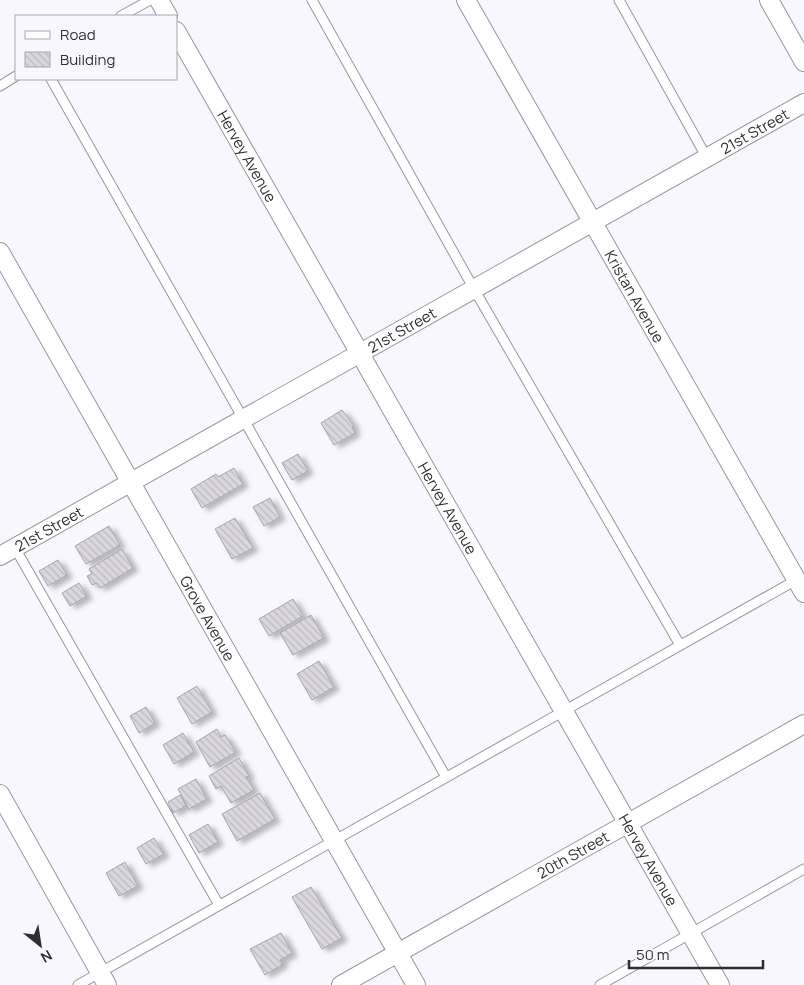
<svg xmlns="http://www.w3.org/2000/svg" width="804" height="985" font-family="Manrope,sans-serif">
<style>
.building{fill:url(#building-back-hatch);stroke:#a6a4aa;filter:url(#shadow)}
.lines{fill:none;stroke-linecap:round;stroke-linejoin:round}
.lane-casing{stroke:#98969c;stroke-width:11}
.street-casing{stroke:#98969c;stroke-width:20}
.lane{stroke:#fff;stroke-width:9}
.street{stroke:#fff;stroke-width:18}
.labels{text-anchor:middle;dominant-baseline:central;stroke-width:4;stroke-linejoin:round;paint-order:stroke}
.street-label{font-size:15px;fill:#2e2e30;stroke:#f9f7fe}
</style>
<defs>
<pattern id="building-back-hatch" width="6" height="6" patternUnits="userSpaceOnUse" patternTransform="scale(1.25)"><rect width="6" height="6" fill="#dad8de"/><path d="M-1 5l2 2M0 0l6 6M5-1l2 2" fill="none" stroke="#bbbabf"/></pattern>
<filter id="shadow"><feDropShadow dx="5.5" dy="3" stdDeviation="2.5" flood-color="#0004"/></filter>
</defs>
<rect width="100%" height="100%" fill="#f9f7fe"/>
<path class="building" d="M342,410L354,426L352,428L355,433L334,445L321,423Z
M298,454L308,471L292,480L282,463Z
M234,468L243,484L202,508L191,489L216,474L218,477Z
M270,498L280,517L264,526L253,507Z
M235,518L253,548L232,559L215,529Z
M109,526L120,545L86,564L75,546Z
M122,549L133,568L100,588L97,583L92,585L87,576L92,574L89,569Z
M58,560L67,575L48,586L39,571Z
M79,583L87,596L70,606L62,593Z
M293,599L303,616L269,636L259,619Z
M311,615L324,638L293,655L280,633Z
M319,661L334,687L312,700L297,674Z
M197,686L212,712L192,724L177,698Z
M146,707L155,723L139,733L130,716Z
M217,729L221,737L225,735L236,752L210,767L196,742Z
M183,733L194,752L174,764L163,745Z
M239,758L249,776L246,777L254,790L231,803L221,786L216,789L209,776Z
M196,779L207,799L189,809L178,789Z
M260,793L275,819L237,841L222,814Z
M180,795L186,806L173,813L168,802Z
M208,824L218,842L199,853L189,835Z
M154,838L164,854L146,864L137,848Z
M125,862L138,886L119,896L106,873Z
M311,887L342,938L322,949L292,897Z
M281,933L292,953L280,960L283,964L265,975L250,949Z"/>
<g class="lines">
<defs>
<path id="lane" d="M312,0L474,289L680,645
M619,0L707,158
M121,16L150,0
M51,79L446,777
M0,86L16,76
M15,548L219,905
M78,985L798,579
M600,985L804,869"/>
<g id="street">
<path d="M159,0L168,16"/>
<path id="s1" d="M466,0L804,593"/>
<path d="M769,0L804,62"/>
<path id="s2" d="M176,31L720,985"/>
<path id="s3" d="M0,252L416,985"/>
<path id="s4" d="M0,556L804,103"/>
<path d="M0,794L107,985"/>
<path id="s5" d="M341,985L804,724"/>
</g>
</defs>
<use href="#lane" class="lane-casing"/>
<use href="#street" class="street-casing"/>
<use href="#lane" class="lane"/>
<use href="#street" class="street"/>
</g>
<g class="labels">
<g class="street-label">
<text stroke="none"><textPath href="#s4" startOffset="866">21st Street</textPath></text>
<text stroke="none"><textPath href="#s2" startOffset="144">Hervey Avenue</textPath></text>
<text stroke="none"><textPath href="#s1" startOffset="341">Kristan Avenue</textPath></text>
<text stroke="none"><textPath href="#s4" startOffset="461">21st Street</textPath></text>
<text stroke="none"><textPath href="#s2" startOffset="549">Hervey Avenue</textPath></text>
<text stroke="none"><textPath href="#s4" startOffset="56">21st Street</textPath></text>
<text stroke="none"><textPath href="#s3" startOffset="421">Grove Avenue</textPath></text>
<text stroke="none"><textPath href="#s5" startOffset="266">20th Street</textPath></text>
<text stroke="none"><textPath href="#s2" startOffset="954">Hervey Avenue</textPath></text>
</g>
</g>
<rect x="15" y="15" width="162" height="65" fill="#f9f7fe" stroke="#a8a7ac"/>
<rect x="25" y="31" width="25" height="8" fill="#ffffff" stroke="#a8a7ac"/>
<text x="60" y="40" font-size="15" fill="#2e2e30">Road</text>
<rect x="25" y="52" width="25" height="15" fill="url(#building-back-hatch)" stroke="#a8a7ac"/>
<text x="60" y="65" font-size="15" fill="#2e2e30">Building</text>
<g transform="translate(40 945) rotate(150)" stroke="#f9f7fe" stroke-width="4" paint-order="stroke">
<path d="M0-4L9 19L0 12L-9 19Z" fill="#2e2e30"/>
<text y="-8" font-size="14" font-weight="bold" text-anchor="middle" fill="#2e2e30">N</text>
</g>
<path d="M629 960v8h134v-8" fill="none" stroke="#2e2e30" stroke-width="2.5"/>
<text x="636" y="960" font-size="15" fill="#2e2e30" stroke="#f9f7fe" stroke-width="4" paint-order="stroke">50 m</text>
</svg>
